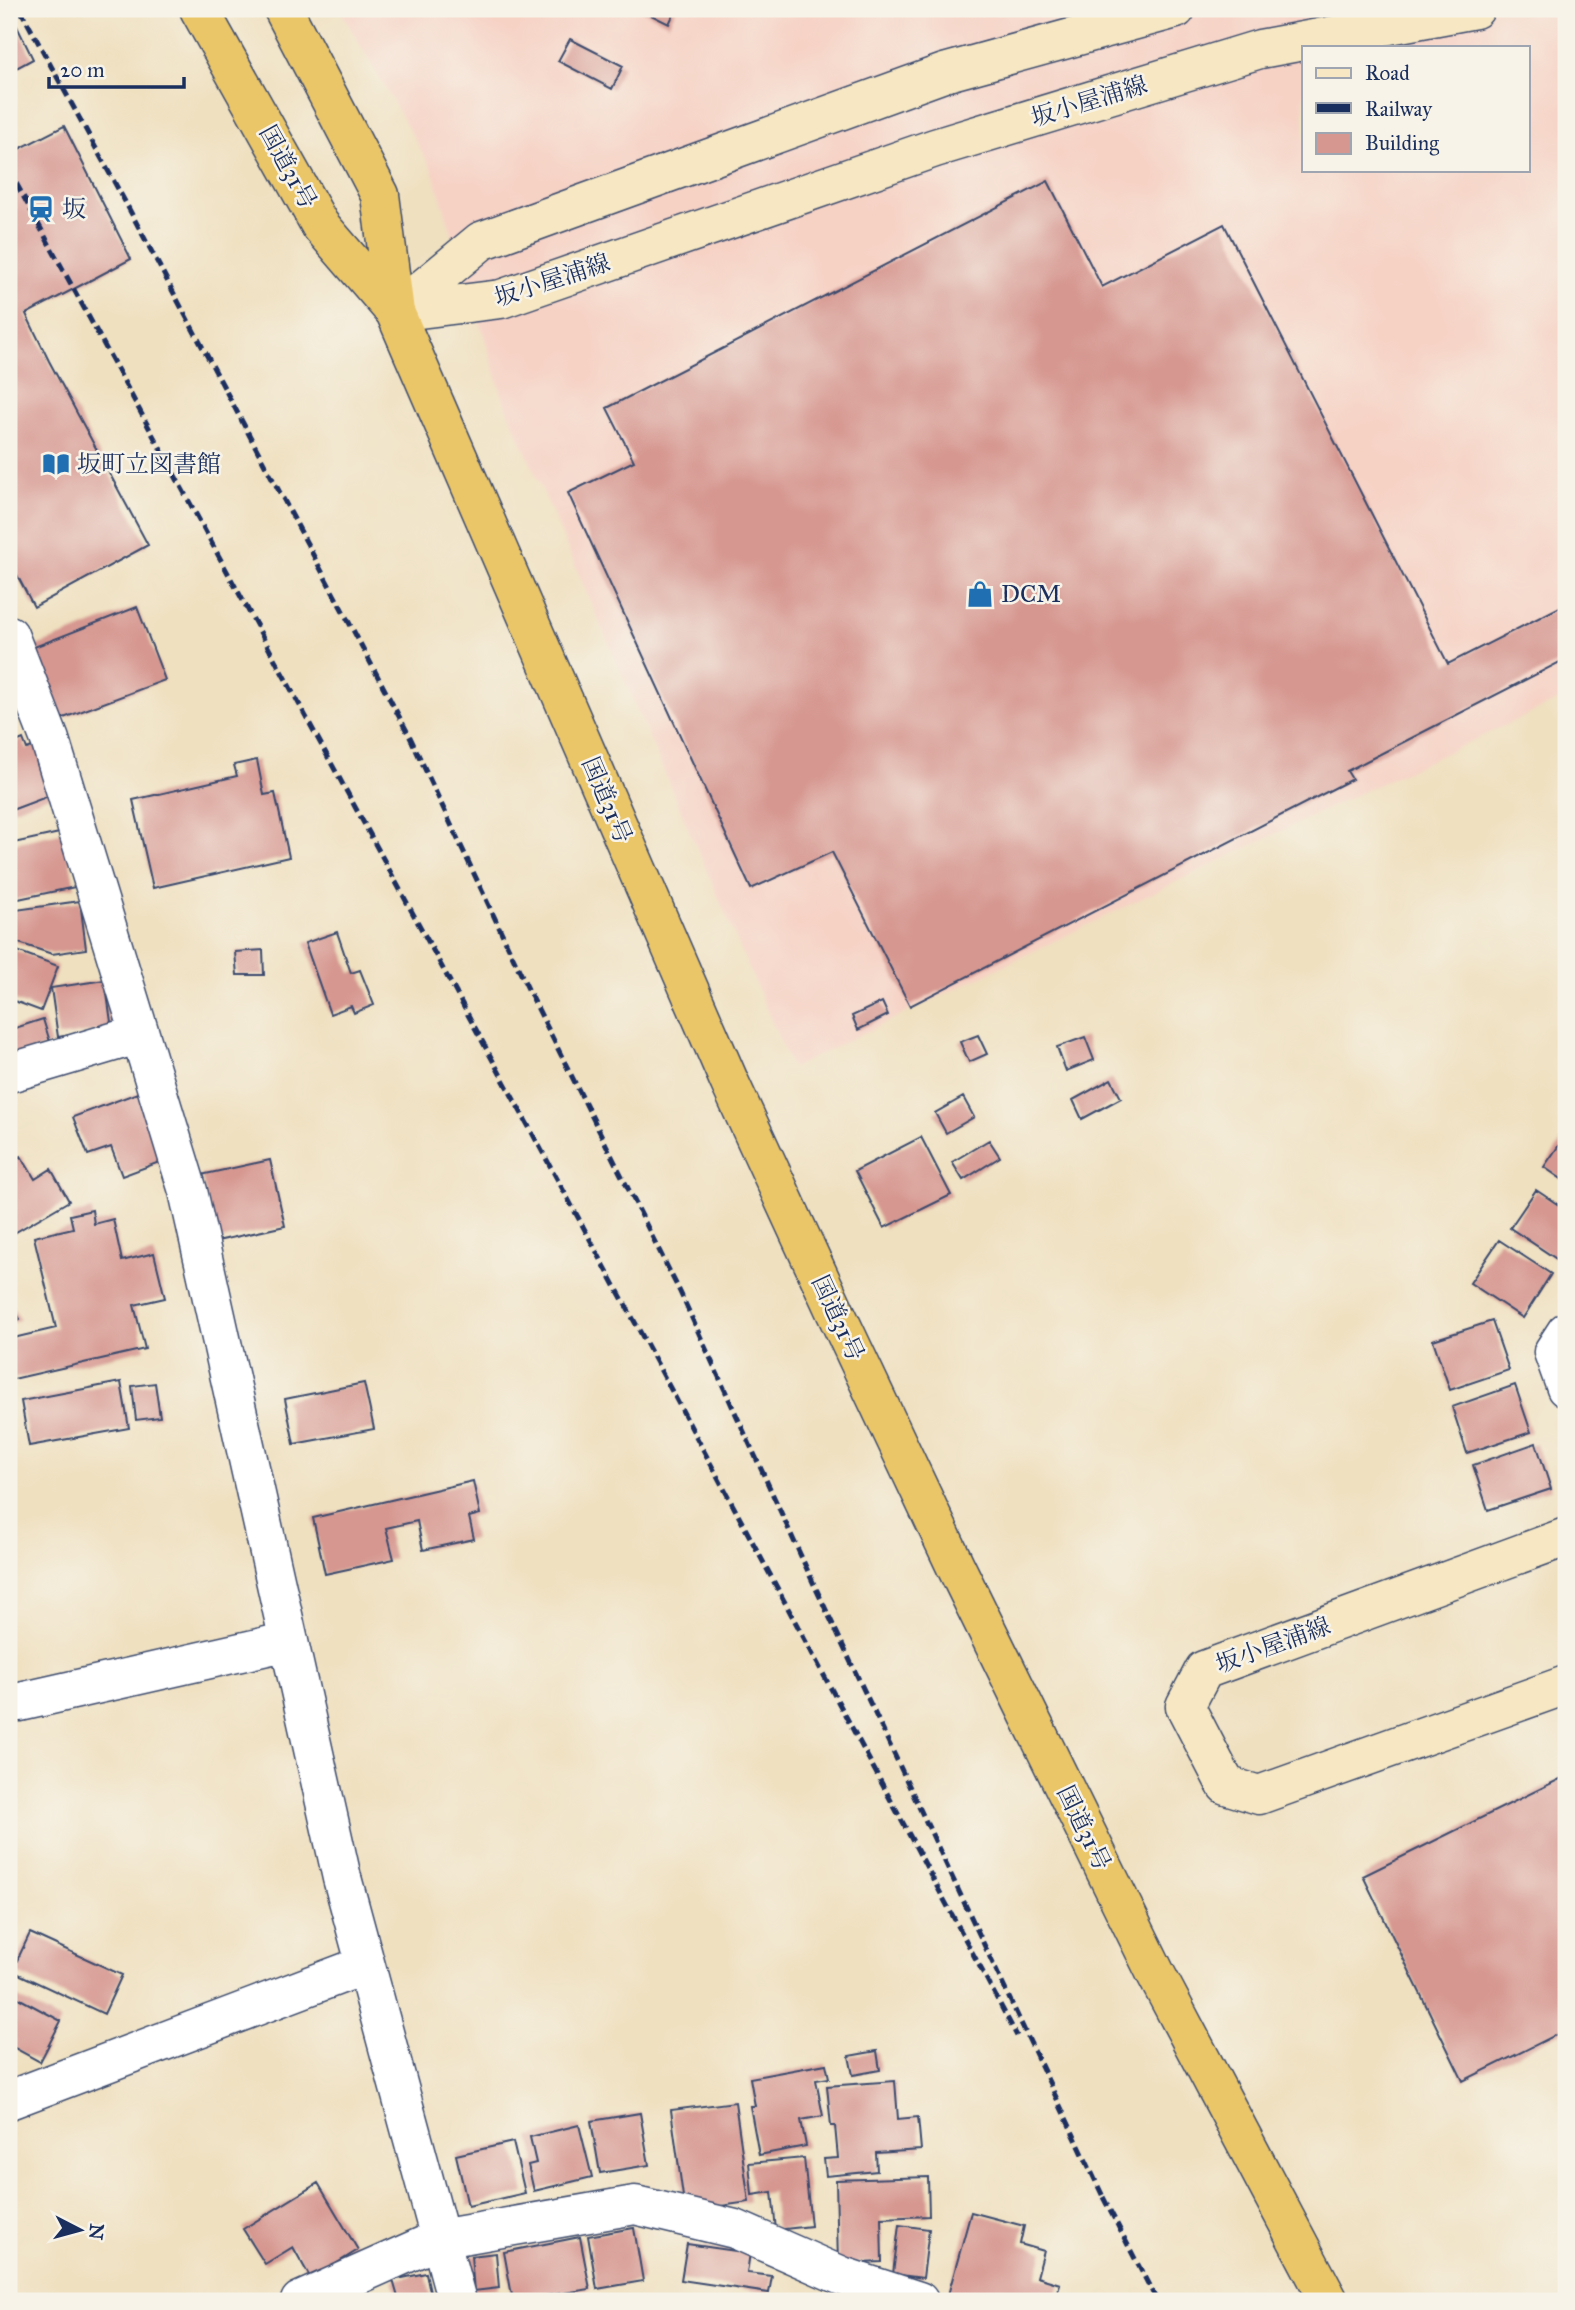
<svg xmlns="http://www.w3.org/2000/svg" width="1575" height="2310" font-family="'IM FELL Great Primer','Noto Serif JP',serif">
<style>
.built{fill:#f6d2c5;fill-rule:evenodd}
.building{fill:#d69790}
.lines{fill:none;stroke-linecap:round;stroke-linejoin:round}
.minor-casing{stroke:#3b4a6d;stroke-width:41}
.secondary-casing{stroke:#3b4a6d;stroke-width:41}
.trunk-casing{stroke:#3b4a6d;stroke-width:41}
.minor{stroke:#fff;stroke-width:38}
.secondary{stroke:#f7e8c3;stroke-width:38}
.trunk{stroke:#ebc669;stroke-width:38}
.rail{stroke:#1b2f5e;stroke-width:5;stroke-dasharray:10 5;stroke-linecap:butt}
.labels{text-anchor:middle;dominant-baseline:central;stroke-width:5;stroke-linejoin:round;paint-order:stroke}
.street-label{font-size:24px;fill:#1b2f5e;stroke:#f7f3e8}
.poi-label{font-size:24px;fill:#1b2f5e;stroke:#f7f3e8;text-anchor:start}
</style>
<rect width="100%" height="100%" fill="#f7f3e8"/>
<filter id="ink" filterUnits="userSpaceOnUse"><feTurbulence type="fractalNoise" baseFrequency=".0143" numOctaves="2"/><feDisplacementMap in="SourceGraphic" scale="14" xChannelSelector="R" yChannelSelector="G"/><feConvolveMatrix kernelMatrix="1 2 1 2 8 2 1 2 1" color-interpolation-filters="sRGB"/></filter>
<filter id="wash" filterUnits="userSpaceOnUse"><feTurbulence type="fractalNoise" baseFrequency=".00686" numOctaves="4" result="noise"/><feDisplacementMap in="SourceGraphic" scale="28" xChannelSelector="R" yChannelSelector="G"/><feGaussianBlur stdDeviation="1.57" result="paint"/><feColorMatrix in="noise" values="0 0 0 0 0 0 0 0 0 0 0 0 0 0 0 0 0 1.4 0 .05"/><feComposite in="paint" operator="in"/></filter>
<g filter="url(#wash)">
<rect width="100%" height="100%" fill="#efe0c0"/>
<path class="built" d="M340,9H1566V697L1347,799L792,1068L505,403L432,169ZM1304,47H1528V170H1304Z"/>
<g id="blocks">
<path class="building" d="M639,9H676L669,24Z
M9,10L33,59L9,72Z
M570,39L623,66L612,89L558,61Z
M64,126L131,259L26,314L49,361L148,545L34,607L9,560V154Z
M1048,181L1102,287L1224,224L1448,664L1566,604V659L1347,771L1352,779L910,1006L832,852L751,889L568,493L634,461L607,408Z
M137,607L165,680L61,719L34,647Z
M23,739L27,749L39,744L57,793L9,811V745Z
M257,760L264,795L275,793L289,857L153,888L133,800L237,776L234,765Z
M64,832L75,887L9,901V844Z
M80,901L86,949L52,954L10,940L9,911Z
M337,932L351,973L360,970L374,1005L354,1013L351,1006L330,1014L305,943Z
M9,948L58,966L41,1011L9,999Z
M263,950L264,975H237L235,952Z
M105,980L112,1029L58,1037L51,988Z
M882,1002L888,1015L858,1030L852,1016Z
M43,1019L51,1045L9,1058V1030Z
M978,1035L987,1054L969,1062L960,1042Z
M1085,1037L1094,1060L1066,1071L1057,1047Z
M1111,1079L1121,1098L1082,1119L1073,1100Z
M140,1092L165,1160L122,1176L111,1147L88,1155L73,1117Z
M963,1097L974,1117L946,1133L935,1113Z
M1566,1135V1182L1544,1167Z
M921,1137L951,1195L884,1228L855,1171Z
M989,1140L1000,1157L963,1180L952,1162Z
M21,1156L35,1179L51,1169L69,1201L9,1236V1163Z
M270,1160L285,1226L217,1241L201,1175Z
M1536,1190L1566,1210V1253L1561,1262L1510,1228Z
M92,1210L94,1224L113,1219L122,1261L154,1253L165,1298L134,1305L145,1349L9,1380V1339L56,1328L34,1237L73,1228L70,1215Z
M1499,1240L1551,1274L1523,1318L1470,1283Z
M9,1301L20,1319L9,1326Z
M1492,1321L1509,1370L1450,1390L1433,1340Z
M121,1382L129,1428L29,1446L21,1401Z
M155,1383L160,1417L136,1420L132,1386Z
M364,1383L374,1429L294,1444L285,1399Z
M1515,1385L1531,1432L1467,1453L1452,1407Z
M1536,1443L1551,1489L1488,1510L1473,1465Z
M473,1481L480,1514L469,1517L474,1539L423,1550L417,1521L386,1528L394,1559L325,1574L313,1518Z
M1566,1776V2030L1463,2081L1363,1876Z
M30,1933L122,1975L104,2014L12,1971Z
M9,1993L61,2021L40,2062L9,2045Z
M877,2051L880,2070L853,2075L849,2056Z
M826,2064L829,2078L816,2080L823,2116L801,2120L806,2146L759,2155L750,2106H755L750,2078Z
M895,2081L898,2119L918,2117L921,2150L876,2153L877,2171L826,2176L824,2159L838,2158L835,2126H831L827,2086Z
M735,2102L749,2202L685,2211L671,2110Z
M640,2113L649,2165L600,2173L591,2121Z
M579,2125L592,2177L534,2191L528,2165L536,2163L530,2137Z
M513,2142L525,2193L468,2206L456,2155Z
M804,2158L811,2226L776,2230L772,2192L752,2195L749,2163Z
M928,2177L929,2216L881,2218L882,2262L838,2264L836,2180Z
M318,2183L358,2250L311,2279L293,2247L265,2264L243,2229Z
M971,2212L1024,2226L1020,2244L1044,2251L1037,2277L1060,2284L1055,2301H972L948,2295Z
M899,2225L929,2229L923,2278L893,2274Z
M634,2228L643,2281L597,2289L588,2236Z
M580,2237L590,2289L513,2301L504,2252Z
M687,2244L750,2253L747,2273L772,2276L769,2293L681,2280Z
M496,2253L499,2288L474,2291L471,2256Z
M426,2273L431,2296L399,2301L393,2280Z"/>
</g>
</g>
<g filter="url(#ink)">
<use href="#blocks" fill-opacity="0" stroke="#3b4a6d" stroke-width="2"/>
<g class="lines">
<defs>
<path id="minor" d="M9,635L50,740L188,1191L342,1878L457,2301
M9,1073L140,1034
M1566,1332L1553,1352L1566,1388
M20,1702L289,1641
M9,2100L365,1965
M300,2301L439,2239L635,2205L735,2229L842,2276L919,2301"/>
<path id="secondary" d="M395,312L501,299L935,148L1260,49L1475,9
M395,312L481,241L944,73L1176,9
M1566,1537L1204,1670L1185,1706L1226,1785L1259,1795L1566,1685"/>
<path id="trunk" d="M199,9L320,225L395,312
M283,9L380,195L395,312L729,1081L835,1311L955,1565L1156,1974L1329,2301"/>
</defs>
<use href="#minor" class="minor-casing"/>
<use href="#secondary" class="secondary-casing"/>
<use href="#trunk" class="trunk-casing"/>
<use href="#minor" class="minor"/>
<use href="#secondary" class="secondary"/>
<use href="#trunk" class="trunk"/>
<path class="rail" d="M20,9L129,209L410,737L528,989L680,1292L811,1578L1106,2203
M9,170L630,1313L1017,2036
M1103,2197L1157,2301"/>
</g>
</g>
<defs>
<symbol id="station-bare" viewBox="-9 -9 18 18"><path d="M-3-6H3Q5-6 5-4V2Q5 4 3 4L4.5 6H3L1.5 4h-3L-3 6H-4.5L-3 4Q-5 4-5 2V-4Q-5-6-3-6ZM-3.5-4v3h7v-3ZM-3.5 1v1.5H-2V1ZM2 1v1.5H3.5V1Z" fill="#1f6fb2" stroke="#f7f3e8" stroke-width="2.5" paint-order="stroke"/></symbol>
<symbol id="library-bare" viewBox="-9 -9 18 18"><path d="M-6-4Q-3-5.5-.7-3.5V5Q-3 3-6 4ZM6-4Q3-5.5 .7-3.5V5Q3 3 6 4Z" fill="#1f6fb2" stroke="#f7f3e8" stroke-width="2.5" paint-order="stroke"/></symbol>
<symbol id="shop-bare" viewBox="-9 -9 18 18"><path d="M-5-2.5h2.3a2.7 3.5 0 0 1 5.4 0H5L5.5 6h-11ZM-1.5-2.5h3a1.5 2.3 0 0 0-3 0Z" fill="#1f6fb2" stroke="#f7f3e8" stroke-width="2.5" paint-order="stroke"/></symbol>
</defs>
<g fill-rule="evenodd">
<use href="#station-bare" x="22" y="190" width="38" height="38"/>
<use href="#library-bare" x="37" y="445" width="38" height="38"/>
<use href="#shop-bare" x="961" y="575" width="38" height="38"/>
</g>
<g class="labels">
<g class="street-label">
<text transform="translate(1089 101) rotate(-17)">坂小屋浦線</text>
<text transform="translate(288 167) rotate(61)">国道31号</text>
<text transform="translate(552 280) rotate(-18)">坂小屋浦線</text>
<text transform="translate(607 800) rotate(67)">国道31号</text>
<text transform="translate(838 1318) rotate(65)">国道31号</text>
<text transform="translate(1273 1645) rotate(-20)">坂小屋浦線</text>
<text transform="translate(1084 1828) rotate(64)">国道31号</text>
</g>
<g class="poi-label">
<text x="62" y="209">坂</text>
<text x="77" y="464">坂町立図書館</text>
<text x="1001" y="594">DCM</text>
</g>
</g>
<rect width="1575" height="2310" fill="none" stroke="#f7f3e8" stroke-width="35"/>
<rect x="1302" y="46" width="228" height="126" fill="#f7f3e8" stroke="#9fa5b1" stroke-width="2"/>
<rect x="1316" y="68" width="35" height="10" fill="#f7e8c3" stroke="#9fa5b1" stroke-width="2"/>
<text x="1365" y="80" font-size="21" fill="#1b2f5e">Road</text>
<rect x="1316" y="103" width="35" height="10" fill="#1b2f5e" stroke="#9fa5b1" stroke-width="2"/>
<text x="1365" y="116" font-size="21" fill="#1b2f5e">Railway</text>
<rect x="1316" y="133" width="35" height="21" fill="#d69790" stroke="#9fa5b1" stroke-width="2"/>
<text x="1365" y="150" font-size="21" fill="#1b2f5e">Building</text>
<g transform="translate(80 2230) rotate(96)" stroke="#f7f3e8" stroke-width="5" paint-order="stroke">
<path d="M0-5L12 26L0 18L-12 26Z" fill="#1b2f5e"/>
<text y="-10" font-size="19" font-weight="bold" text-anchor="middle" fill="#1b2f5e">N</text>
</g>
<path d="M49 77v10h135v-10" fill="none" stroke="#1b2f5e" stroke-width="3.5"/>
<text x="60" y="77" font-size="21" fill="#1b2f5e" stroke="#f7f3e8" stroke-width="5" paint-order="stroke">20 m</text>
</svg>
